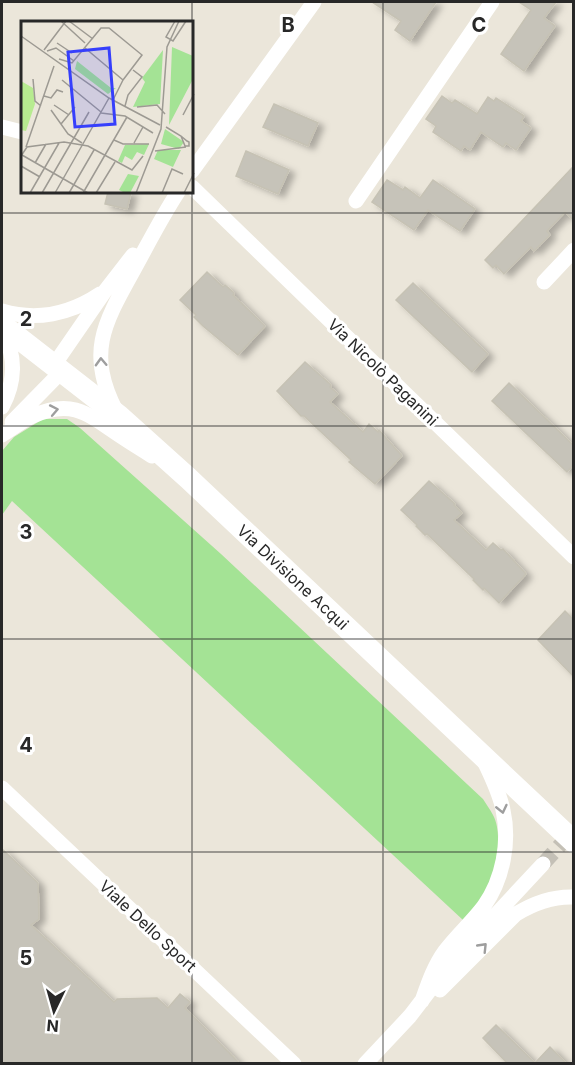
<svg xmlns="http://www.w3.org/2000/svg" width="575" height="1065" font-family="Inter,sans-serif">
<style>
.green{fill:#a4e395}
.building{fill:#c6c3b9;stroke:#c6c2b4;stroke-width:1.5;filter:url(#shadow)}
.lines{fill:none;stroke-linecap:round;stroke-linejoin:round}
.street-tunnel{stroke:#c4c0b6;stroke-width:15;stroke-dasharray:15 8;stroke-linecap:butt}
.street{stroke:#fff;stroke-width:15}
.secondary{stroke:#fff;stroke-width:22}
.oneway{stroke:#9e9e9e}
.grid{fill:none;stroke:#282828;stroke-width:1.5;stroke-opacity:0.55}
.labels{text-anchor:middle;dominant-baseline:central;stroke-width:6;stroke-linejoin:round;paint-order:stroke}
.street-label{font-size:16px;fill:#282828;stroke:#fff}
.inset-road{fill:none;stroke:#9d9a93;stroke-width:1.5}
.view{fill:#363ffc;fill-opacity:0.15;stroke:#363ffc;stroke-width:3}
.inset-edge{fill:none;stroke:#282828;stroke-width:3}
.grid-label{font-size:20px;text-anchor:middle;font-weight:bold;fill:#282828;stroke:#fff;stroke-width:6;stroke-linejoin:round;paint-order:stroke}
</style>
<defs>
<filter id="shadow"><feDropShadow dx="6" dy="3.5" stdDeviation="3" flood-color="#0004"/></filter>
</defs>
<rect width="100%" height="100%" fill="#ebe6da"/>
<path class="green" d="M43,419H67L80,428L221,554L483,799C486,804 490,809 493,815C505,837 494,884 479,904C475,910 468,915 463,920L12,501L2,515V451L14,437Z"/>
<path class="building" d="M372,2H436L410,41L395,30L401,21Z
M519,2H556L544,18L555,26L524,71L501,54L531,10Z
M442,96L452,103L455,100L477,114L488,97L494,101L496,98L524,116L521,121L531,128L516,150L506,143L503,147L481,132L470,150L464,146L461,151L433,132L436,126L426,119Z
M274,104L318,123L308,146L263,127Z
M246,151L289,170L278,194L236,176Z
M573,167V220L565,212L547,231L550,235L534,251L531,247L504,274L496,265L493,268L485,260Z
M387,180L403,190L405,187L420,198L433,180L475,209L460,231L428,210L414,230L372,202Z
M108,192H131L127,209L105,204Z
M207,272L223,287L225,285L234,293L233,295L265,326L238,355L203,326L194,317L196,315L180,300Z
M413,283L488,354L472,372L396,300Z
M305,362L331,385L330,387L338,394L330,402L363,432L369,424L378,432L379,430L402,456L375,484L349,462L351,460L304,416H301L277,391Z
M509,383L573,445V465L567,472L492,401Z
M429,481L455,504L454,505L462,513L454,520L486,550L493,543L501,550L503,549L526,574L499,603L484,588L483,590L473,580L474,579L427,534L425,535L416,526L417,525L401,510Z
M565,611L573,619V676L538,640Z
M2,849L38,883L39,919L31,925L114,1002L117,999L157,998L168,1008L180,994L190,1002L185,1008L240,1064H2Z
M496,1025L535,1063L550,1047L567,1064H508L483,1038Z"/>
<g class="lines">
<path class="street-tunnel" d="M543,864L573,831"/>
<path class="street" d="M2,127L22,132
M192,171L314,2
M192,187L574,557
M356,201L492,2
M544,282L574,250
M2,311C36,321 70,314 100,294
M2,332C17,355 15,383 2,407
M54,365L105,291L133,255
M116,411C87,354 103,325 132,273C147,246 161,218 178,192
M12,422L62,371
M2,435C12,429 22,421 33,416C68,400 85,411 113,431C126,440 139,448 152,456
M2,788L294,1064
M440,990L516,914C534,903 552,896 574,897
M422,1001C428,984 434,966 445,951C457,935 472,922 484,906C503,879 510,842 503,810C500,794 492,778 485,763
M365,1064L410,1016L449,965L543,864"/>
<path class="secondary" d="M2,325L119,416L188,478L574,842"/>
</g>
<defs><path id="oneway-chevron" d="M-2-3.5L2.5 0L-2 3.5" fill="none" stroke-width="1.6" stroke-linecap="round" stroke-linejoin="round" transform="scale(1.5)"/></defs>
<g class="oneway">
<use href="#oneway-chevron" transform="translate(101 362) rotate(-92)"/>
<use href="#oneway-chevron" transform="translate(54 410) rotate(-11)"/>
<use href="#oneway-chevron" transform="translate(502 809) rotate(77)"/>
<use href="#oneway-chevron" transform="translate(483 947) rotate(-46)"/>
</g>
<path class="grid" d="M192,2V22M383,2V1064M192,192V1064M2,213H574M2,426H574M2,639H574M2,852H574"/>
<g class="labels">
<g class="street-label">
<text transform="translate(383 372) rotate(44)">Via Nicolò Paganini</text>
<text transform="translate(293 577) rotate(43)">Via Divisione Acqui</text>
<text transform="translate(148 926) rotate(43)">Viale Dello Sport</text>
</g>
</g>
<g transform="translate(21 21)">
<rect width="172" height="172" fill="#ebe6da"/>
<path d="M151,26L172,35V58L148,104ZM142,29L139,83L112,86L124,61L121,57ZM56,40L90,67H95L87,73L54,48ZM144,108L163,121L158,128L140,123ZM128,123L123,134L116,131L111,139L104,135L101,142L97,140L104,124ZM137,129H160L152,146L133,138ZM107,153L118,155L109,172H104L98,169Z" fill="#a4e395"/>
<path d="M0,60L12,67L14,83L5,110L0,109Z" fill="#b7eb90"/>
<path class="inset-road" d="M40,0L64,22M48,0L72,18M154,0L145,16L152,20L165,0M0,15L88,77L139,104M36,22L51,32M64,27L102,59M23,29L45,0M26,30L35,27L53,40M38,38L51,42L80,7H88L121,34L102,59M12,58L14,80L20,85M41,59L80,91M23,75L30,77L36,69L42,71M92,79L102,59M33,84L48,94M104,85L107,74L121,56L112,49M116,86L136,84L144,93M30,89L47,113L61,122M80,92L104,95L132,112M162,94L173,73M40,103L54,86M145,106L160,115L166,120L168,121V125H164L160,115M93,119L102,123H128M113,122L122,106M5,126L33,45M134,130L165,126M1,134L67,172M0,135L6,126L43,121L67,125L111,149L122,135M14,142L25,123M0,145L19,156M9,172L38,122M21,172L68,91M34,172L88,77M48,172L73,129M62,172L106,96M75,172L94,141M115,172L140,108L146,26L158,0M141,172L151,148L162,153M163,172L173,152"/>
<path class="view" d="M88,27L94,103L54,106L47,31Z"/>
<rect width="172" height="172" class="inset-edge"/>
</g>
<g class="grid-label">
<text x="288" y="32">B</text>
<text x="479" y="32">C</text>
<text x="26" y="326">2</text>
<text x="26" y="539">3</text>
<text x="26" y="752">4</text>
<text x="26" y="965">5</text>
</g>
<rect width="575" height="1065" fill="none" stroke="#282828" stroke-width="6"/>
<g transform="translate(54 1011) rotate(185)" stroke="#ffffff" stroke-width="4.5" paint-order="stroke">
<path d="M0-4.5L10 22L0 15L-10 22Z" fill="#282828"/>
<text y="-9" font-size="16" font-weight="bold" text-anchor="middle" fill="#282828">N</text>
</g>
</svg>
